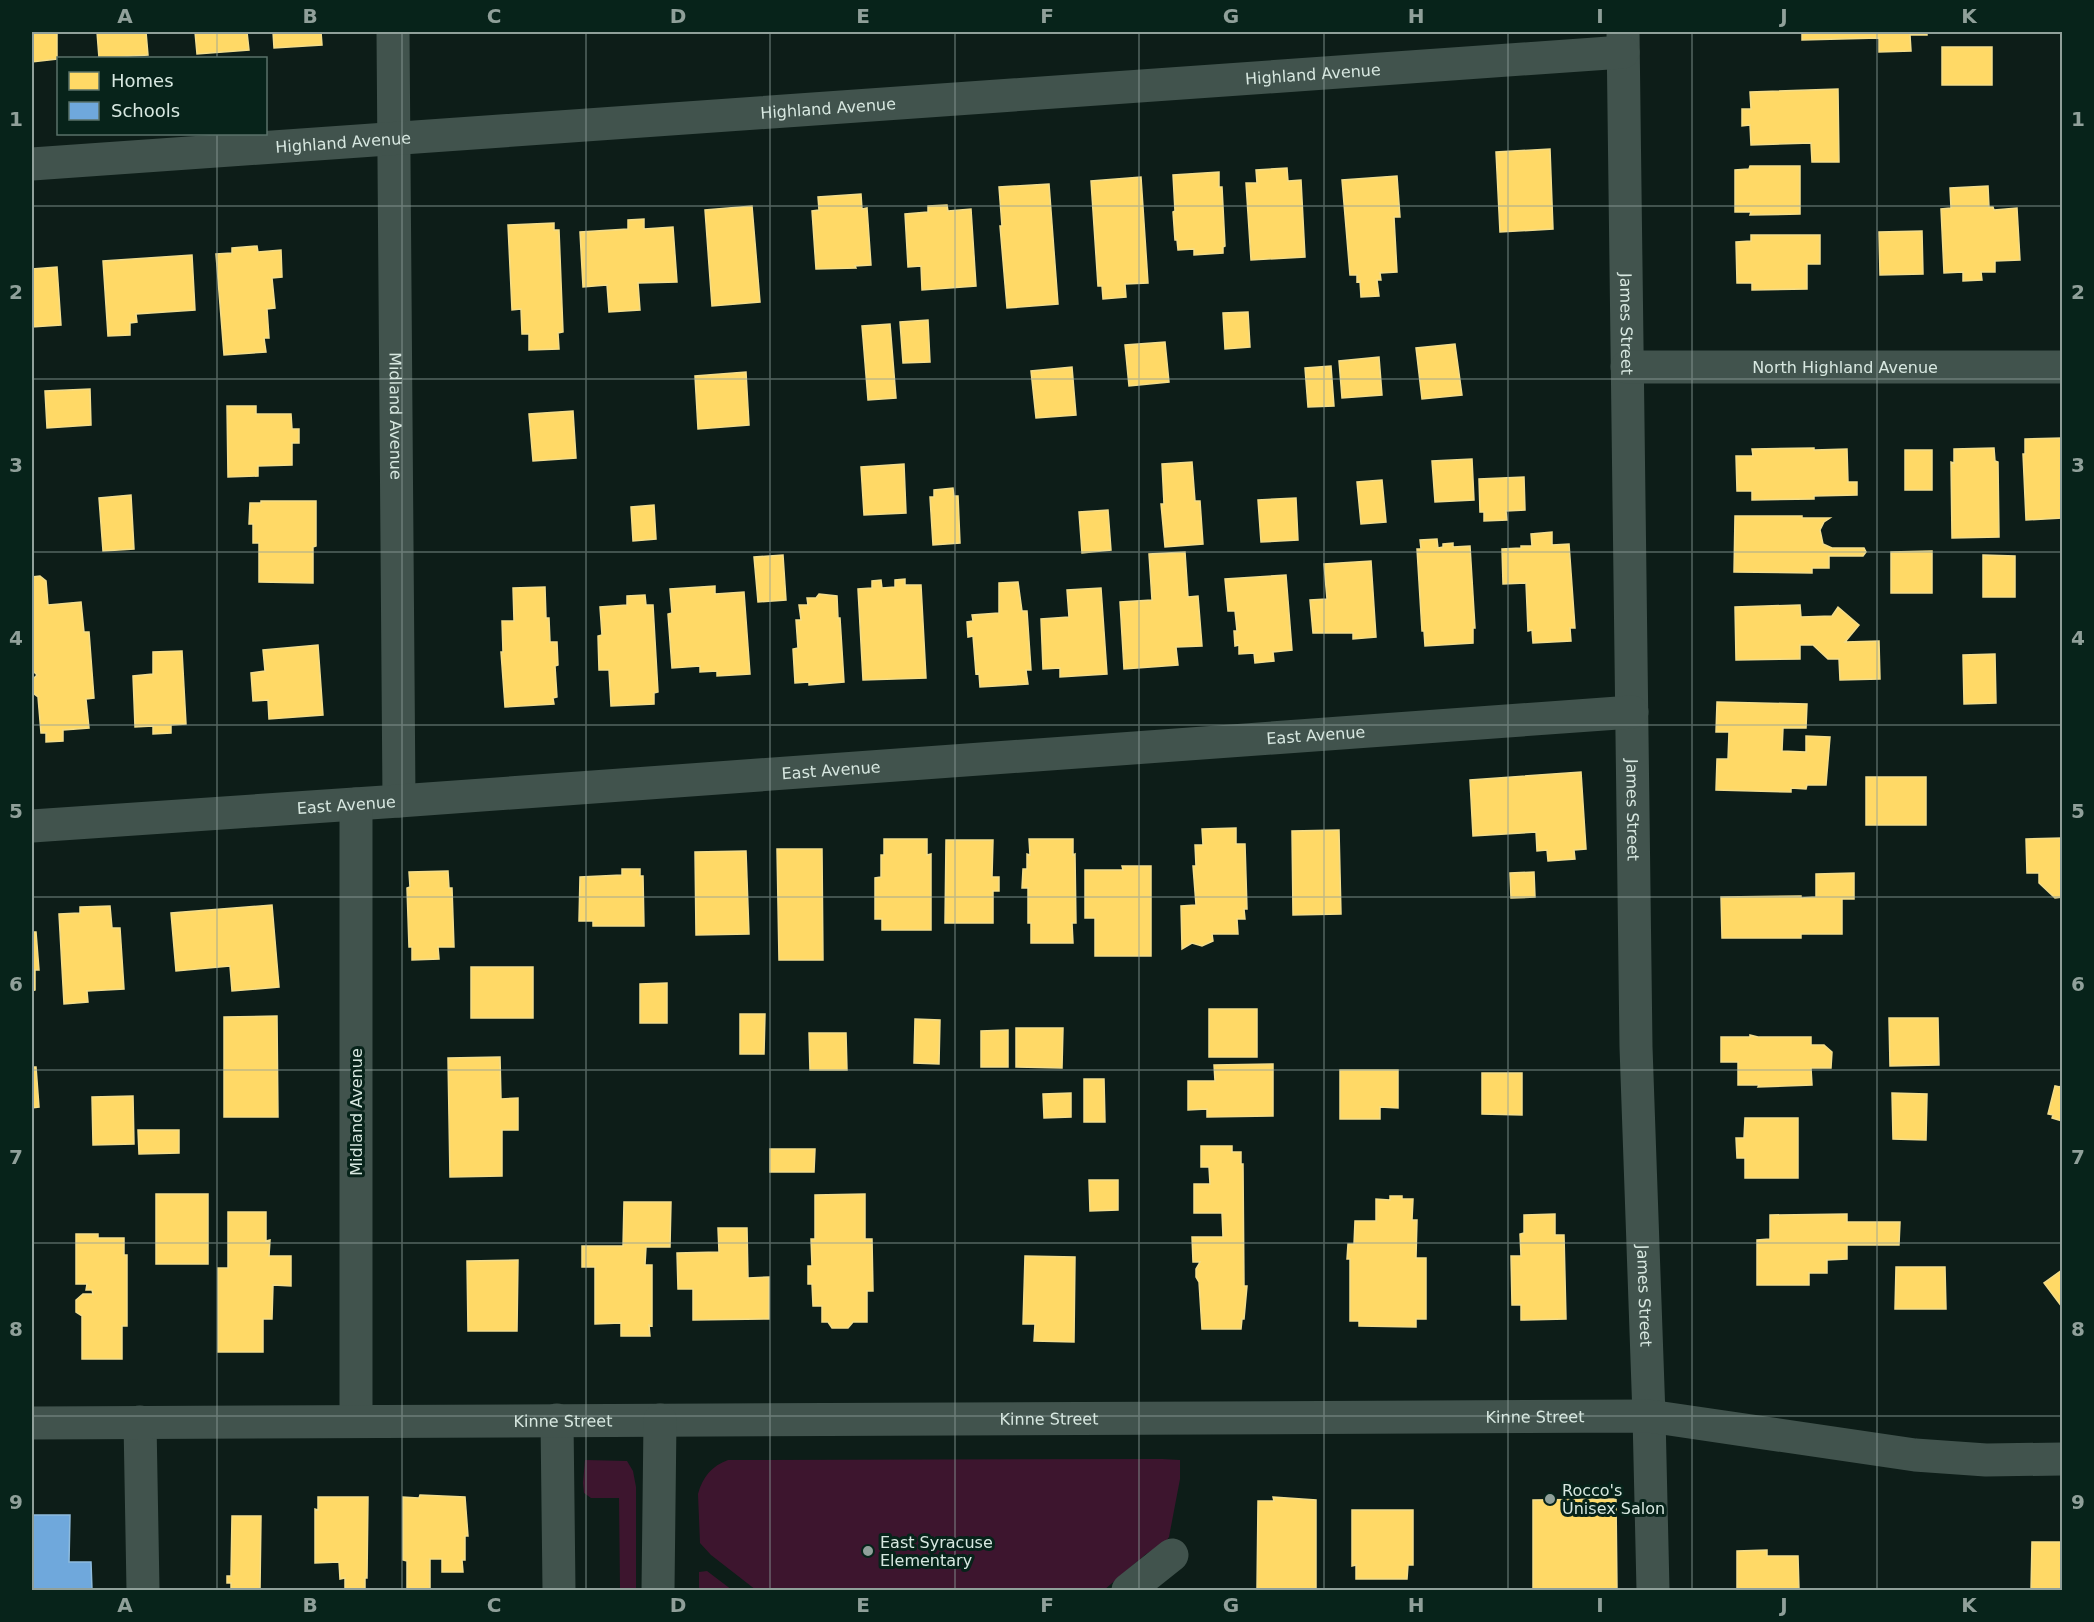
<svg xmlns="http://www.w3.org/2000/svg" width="2094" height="1622" font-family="'DejaVu Sans',sans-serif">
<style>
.green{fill:#3d152e}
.homes{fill:#ffd966;stroke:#f3dd8b;stroke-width:1.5}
.schools{fill:#6fa8dc;stroke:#8ebbdd;stroke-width:1.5}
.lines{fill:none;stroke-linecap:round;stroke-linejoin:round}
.minor{stroke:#41534d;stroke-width:33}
.grid{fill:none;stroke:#90a09a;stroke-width:1.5;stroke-opacity:0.55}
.poi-dot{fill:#90a09a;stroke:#07231a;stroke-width:2}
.labels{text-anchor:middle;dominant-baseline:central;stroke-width:6;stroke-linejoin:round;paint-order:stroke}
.street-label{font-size:16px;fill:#d7e7e0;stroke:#07231a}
.poi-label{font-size:16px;fill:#d7e7e0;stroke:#07231a;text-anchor:start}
.neatline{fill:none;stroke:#90a09a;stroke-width:2}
.grid-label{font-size:20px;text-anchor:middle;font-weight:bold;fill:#90a09a}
</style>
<rect width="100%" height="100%" fill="#0d1d18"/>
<path class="green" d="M1162,1459L1180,1460V1479L1169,1537L1156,1554L1151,1551L1146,1554L1104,1590H756L711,1555L700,1543L698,1494C703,1476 712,1466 728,1460Z
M585,1460L627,1461L633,1471L636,1487V1590H620L619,1498H591L584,1493L583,1483Z
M707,1571L732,1590H699V1572Z"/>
<path class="homes" d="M32,32H57V59L32,62Z
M97,32H146L148,55L99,58Z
M195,32H247L249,50L197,54Z
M273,32H321L322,45L274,48Z
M1802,32H1927V35H1910L1911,51L1879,52V38L1802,40Z
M1942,47H1992V85H1942Z
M1838,89L1839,162H1812L1811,143L1751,145L1750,125L1742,126V109H1751L1750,92Z
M1550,149L1553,229L1500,232L1496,152Z
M1750,166H1800V214L1750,215L1751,212H1735V170L1749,169Z
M1287,168L1288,181L1301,180L1305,257L1251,260L1246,183H1257L1256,170Z
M1219,172V187H1222L1225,246L1223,247V253L1194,255V249L1178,250L1177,240H1175L1173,212L1175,211L1173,175Z
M1397,176L1400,217H1394L1397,272L1380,273L1381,280H1377L1379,296L1361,297L1360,281L1357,282V275H1350L1342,180Z
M1141,177L1148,283L1125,284L1126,297L1103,299L1102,286H1098L1091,181Z
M1049,184L1058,304L1007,308L1000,226H1002L999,187Z
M1988,186L1989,207H1993L1994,210L2017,208L2020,260L1995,261V272H1981L1982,280L1963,281V272L1944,273L1941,209L1951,208L1950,188Z
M861,194L862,209L867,208L871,265L855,266L856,268L816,269L812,211L819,210L818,197Z
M947,205L948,211L971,209L976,286L922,290L921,266L908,267L905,214L928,212V206Z
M752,206L760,302L712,306L705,210Z
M644,219V229L673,227L677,282L638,283L640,310L609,312L607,285L583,287L580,232L628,229V220Z
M554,223V230H559L563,332L558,333L559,349L529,350V334H522L521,309L512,310L508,225Z
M1922,231L1923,274L1880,275L1879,232Z
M1751,235H1820V264H1807V289L1752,290V283H1737L1736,242L1751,241Z
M257,246L258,252L281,250L282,277L272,278L275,308L267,309L269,338H264L266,352L224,355L216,254L232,253V248Z
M192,255L195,310L136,314L137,322L130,323V335L108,336L103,261Z
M57,267L61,325L32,327V269Z
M1248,312L1250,347L1225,349L1223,313Z
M928,320L930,362L903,363L900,322Z
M890,324L896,398L868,400L862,326Z
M1165,342L1169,382L1129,386L1125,345Z
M1455,344L1462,395L1422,399L1416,348Z
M1379,357L1382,395L1342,398L1339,361Z
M1331,366L1334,406L1308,407L1305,368Z
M1072,367L1076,415L1036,418L1031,371Z
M746,372L749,425L698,429L695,376Z
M90,389L91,425L47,428L45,391Z
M227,406H256V414H291L292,429H299V443H292V465L258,466V476L228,477Z
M573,411L576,458L533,461L529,414Z
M2062,438V518L2026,520L2023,454H2025V439Z
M1814,448V450L1847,449L1848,482H1857V495L1814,496V499L1752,500V491H1737L1736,456H1753L1752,449Z
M1994,448L1995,461L1998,462L1999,537L1952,538L1951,462L1954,463V449Z
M1905,450H1932V490H1905Z
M1472,459L1474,500L1435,502L1432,461Z
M1192,462L1195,501H1200L1203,544L1165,547L1161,504H1164L1162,464Z
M904,464L906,513L864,515L861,467Z
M1524,477L1525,510L1506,511L1507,520L1484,521V512H1480L1479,479Z
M1382,480L1386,522L1361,524L1357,482Z
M953,488L954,496H958L960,543L933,545L930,497H934V490Z
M131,495L134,549L103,551L99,498Z
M1296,498L1298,540L1261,542L1258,500Z
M261,501H316V546L313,547V583L259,582V543H253V524H249L250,503H261Z
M654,505L656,539L633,541L631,507Z
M1108,510L1111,550L1082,553L1079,512Z
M1735,516H1802V518H1830L1824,522L1820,530L1823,544L1832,548H1864L1866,552L1863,556H1829V568H1812V573L1734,572Z
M1552,532V545L1569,544L1575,628H1570L1571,641L1533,643L1532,630L1528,631L1526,583L1503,584L1502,549L1521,548V546H1532L1531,534Z
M1437,539L1438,548L1443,547V544L1453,543V547L1470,546L1475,628H1473V643L1425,646L1424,631H1422L1417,549H1421L1420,540Z
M1932,551V593H1891V552Z
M1185,552L1188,597L1198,596L1202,646L1176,647L1178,665L1124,669L1120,602L1152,600L1149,554Z
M783,555L786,600L758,602L754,557Z
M1983,555L2015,556V597H1983Z
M1371,561L1376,637L1353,639V633H1313L1310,600L1327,599L1324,564Z
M1286,575L1292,650L1273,652L1274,661L1255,663L1254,653L1239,654V645L1235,646L1234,631H1237L1235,611H1228L1225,579Z
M40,576L46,581L48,605L81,602L84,632H89L94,698L86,699L89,728L63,730V741L46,742V733H41L38,697L33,693L32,680L37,675L32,670V577Z
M905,579V585H921L926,678L863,680L858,589L872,588V581L881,580L882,588L895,587V580Z
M1018,582L1022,611H1027L1031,670H1026L1028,684L980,687L979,673L976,674L973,636L968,637L967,622L973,621L972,615L999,613V583Z
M715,586V594L744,592L750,674L717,676V671L700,672V666L672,668L668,614L672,613L670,589Z
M545,587L546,618H549L550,642H557L558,665L555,666L557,697L553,698L554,704L505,707L501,652H503L502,621H514L513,588Z
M1101,588L1107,674L1060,677V668L1043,669L1041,619L1069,617L1067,590Z
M819,594L837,596L838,618H840L844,682L809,685V682L795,683L793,649L798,648L796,620H801L799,605H808L807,598H816Z
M645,595L646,605H653L658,692L654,693V704L611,706L609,670H599L598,636L602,635L600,607L627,605V596Z
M1800,605L1801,617L1832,616L1838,607L1859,625L1845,642L1879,641L1880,679L1840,680L1839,659H1828L1813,645H1800V659L1736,660L1735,607Z
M318,645L323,715L269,719L268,700L253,701L251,673L265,671L263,650Z
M182,651L186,724L171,725V733L153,734V726L135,727L133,676L153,674V652Z
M1995,654L1996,703L1964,704L1963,655Z
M1717,702L1807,704L1806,728H1783L1782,751L1806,752V736L1830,737L1826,785H1807L1806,789L1791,788V792L1716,790L1717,759H1728L1729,732H1716Z
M1581,772L1586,849L1574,850L1575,859L1548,861L1547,850L1537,851L1536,832L1473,836L1470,780Z
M1866,777H1926V825H1866Z
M1236,828V844H1245L1247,909H1244L1245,919H1237L1238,934H1212L1213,941L1202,946L1192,943L1182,949L1181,906L1196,905L1193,866H1196L1195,845H1203L1202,829Z
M1339,830L1341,914L1293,915L1292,831Z
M2062,838V897L2055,898L2039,883V873H2027L2026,839Z
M884,839H927V855L931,854V930H882V919H875V878L881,877V855H884Z
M1029,839H1073V855L1075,854L1076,923H1072L1073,943H1031V923H1028V888H1022L1023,869H1027V854L1030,855Z
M946,840H993L992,877H999V891H993V923H945Z
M777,849H822L823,960H779Z
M746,851L749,934L696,935L695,852Z
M1122,866H1151V956H1095V918H1085V870H1123Z
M622,869H640V876H643L644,926H593V921H579L580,877L622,875Z
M448,871L449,888H452L454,947H438L439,959L412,960V947H409L407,888L410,887L409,872Z
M1534,872L1535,897L1511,898L1510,873Z
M1854,873V899H1842V934H1801V938H1722L1721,897L1801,896V898L1816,897V874Z
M272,905L279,987L232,991L230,966L176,971L171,913Z
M110,906L112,928H120L124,989L87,991L88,1002L64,1004L59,914L80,913V907Z
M32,932H36L39,970H35V990L32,991Z
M471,967H533V1018H471Z
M667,983V1023H640V984Z
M1209,1009H1257V1057H1209Z
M740,1014H765L764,1054H740Z
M277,1016L278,1117H224V1017Z
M1889,1018H1938L1939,1065L1890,1066Z
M915,1019L940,1020L939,1064L914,1063Z
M1016,1028H1063L1062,1068L1016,1067Z
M1008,1030V1067H981V1031Z
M809,1033H846L847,1070H810Z
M1750,1035L1758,1037H1811V1045H1824L1832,1052L1831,1068H1811L1812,1085L1758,1087L1759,1085H1738V1062H1721V1037H1750Z
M500,1057L501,1099L518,1098V1130H502V1176L450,1177L448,1058Z
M1273,1064V1116L1207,1117V1109L1188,1110V1081H1215L1214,1065Z
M32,1067H36L39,1107L32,1108Z
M1340,1070H1398V1108L1380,1107V1119H1340Z
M1482,1073H1522V1115L1482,1114Z
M1084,1079H1104L1105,1122H1084Z
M2061,1085H2062V1121L2052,1118L2053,1115L2048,1114L2055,1086L2060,1087Z
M1071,1093V1117L1044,1118L1043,1094Z
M1892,1093L1927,1094L1926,1140L1893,1139Z
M133,1096L134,1144L93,1145L92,1097Z
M1745,1118H1798V1178H1745V1158H1737L1736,1138H1744Z
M138,1130H179V1153L139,1154Z
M1201,1146H1232V1152H1241V1164H1243L1244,1286H1247L1244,1319H1242L1241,1329H1202L1199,1282L1196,1277V1269L1200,1262H1193L1192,1237H1223L1222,1213H1194V1184H1210L1209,1167H1201Z
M770,1149H815L814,1172H770Z
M1089,1180H1118V1210L1090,1211Z
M156,1194H208V1264H156Z
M865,1194V1239H872L873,1291H867V1322H853L848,1328H832L828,1322H822V1306H813L812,1284H808V1266H812L811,1239H815V1195Z
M1390,1196H1402V1199H1413L1412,1220H1417L1416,1258H1426V1319H1416V1327L1359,1326V1321H1350V1259H1347L1348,1244H1354L1355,1221H1376V1199L1390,1200Z
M624,1202H671L670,1247H646L645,1265H652V1326L649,1325L650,1336H621V1323L595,1324V1267H582V1246H623Z
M228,1212H266V1241L270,1240L269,1256H291V1286L273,1285L272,1319H263V1352H218V1268H228Z
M1555,1214V1235H1564L1566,1319L1521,1320V1305H1512L1511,1256H1521L1520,1234L1524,1233V1215Z
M1847,1214V1222H1900L1899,1245H1847V1259L1827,1260V1273H1809V1285H1757V1240L1770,1239V1215Z
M718,1228H747L748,1278L769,1277V1319L693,1320V1289H678L677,1253L719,1252Z
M76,1234H98V1238H124V1255H127V1326H122V1359H82V1316L76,1312V1300L83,1294H93L92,1290H86L87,1284H76Z
M1025,1256L1075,1257L1074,1342L1034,1341L1035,1324H1023Z
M518,1260L517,1331H468L467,1261Z
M1896,1267H1945L1946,1309H1895Z
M2062,1270V1307L2044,1283Z
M420,1495L465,1497L468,1536H465V1560H462L463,1572H442V1559H430V1590H407V1561L403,1560V1497L419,1498Z
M318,1497H368L367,1578H365V1590H345V1578L340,1579L339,1562L315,1563V1509L318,1510Z
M1273,1497L1316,1500V1589H1257L1258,1501H1274Z
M1616,1499L1617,1590H1533V1500Z
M1352,1510H1413V1565H1408L1407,1579H1356V1565L1352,1566Z
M232,1516H261L260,1590H231V1583H227V1576H231Z
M2032,1542H2062V1590H2031Z
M1767,1550V1556H1798L1799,1590H1737V1551Z"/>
<path class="schools" d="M32,1515H70L69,1562H91L92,1590H32Z"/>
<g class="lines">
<g class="minor">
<path id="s1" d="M393,32L399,801"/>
<path id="s2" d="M1623,32L1636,1047L1649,1416L1653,1590"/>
<path id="s3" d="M32,164L1623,52"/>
<path id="s4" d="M1627,367H2062"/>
<path id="s5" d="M32,826L399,801L1632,712"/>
<path d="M356,1420V804"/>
<path d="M557,1420L559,1590"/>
<path d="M140,1422L143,1590"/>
<path id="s6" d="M32,1423L1649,1416L1915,1455L1986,1460L2062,1459"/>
<path d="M658,1590L660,1420"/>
<path d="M1128,1590L1172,1555"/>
</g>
</g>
<path class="grid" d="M217,32V58M402,32V1590M586,32V1590M770,32V1590M955,32V1590M1139,32V1590M1324,32V1590M1508,32V1590M1692,32V1590M1877,32V1590M217,134V1590M32,206H2062M32,379H2062M32,552H2062M32,725H2062M32,897H2062M32,1070H2062M32,1243H2062M32,1416H2062"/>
<g class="poi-dot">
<circle cx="1550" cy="1499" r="6"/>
<circle cx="868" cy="1551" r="6"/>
</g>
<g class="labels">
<g class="street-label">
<text stroke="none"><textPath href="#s3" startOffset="1284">Highland Avenue</textPath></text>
<text stroke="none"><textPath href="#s3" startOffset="798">Highland Avenue</textPath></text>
<text stroke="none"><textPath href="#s3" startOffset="312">Highland Avenue</textPath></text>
<text stroke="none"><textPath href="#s2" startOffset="292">James Street</textPath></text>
<text stroke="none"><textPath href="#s4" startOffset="218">North Highland Avenue</textPath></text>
<text stroke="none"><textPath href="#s1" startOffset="384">Midland Avenue</textPath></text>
<text stroke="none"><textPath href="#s5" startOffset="1287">East Avenue</textPath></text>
<text stroke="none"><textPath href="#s5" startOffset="801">East Avenue</textPath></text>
<text stroke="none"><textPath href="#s5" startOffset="315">East Avenue</textPath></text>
<text stroke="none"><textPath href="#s2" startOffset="778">James Street</textPath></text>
<text transform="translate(356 1112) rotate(-90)">Midland Avenue</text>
<text stroke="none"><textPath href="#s2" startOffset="1264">James Street</textPath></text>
<text stroke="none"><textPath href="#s6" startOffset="1503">Kinne Street</textPath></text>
<text stroke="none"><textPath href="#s6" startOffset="1017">Kinne Street</textPath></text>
<text stroke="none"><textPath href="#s6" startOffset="531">Kinne Street</textPath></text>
</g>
<g class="poi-label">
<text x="1562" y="1490">Rocco's<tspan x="1562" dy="18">Unisex Salon</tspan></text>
<text x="880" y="1542">East Syracuse<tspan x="880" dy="18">Elementary</tspan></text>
</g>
</g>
<rect width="2094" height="1622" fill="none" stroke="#07231a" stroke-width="66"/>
<rect x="57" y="57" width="210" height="78" fill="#07231a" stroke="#5a7169" stroke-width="1.5"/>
<rect x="69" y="72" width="30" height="18" fill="#ffd966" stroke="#5a7169" stroke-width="1.5"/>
<text x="111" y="87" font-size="18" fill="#d7e7e0">Homes</text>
<rect x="69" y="102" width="30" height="18" fill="#6fa8dc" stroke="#5a7169" stroke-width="1.5"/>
<text x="111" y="117" font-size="18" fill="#d7e7e0">Schools</text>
<rect x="33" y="33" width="2028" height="1556" class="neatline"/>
<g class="grid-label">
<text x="125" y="23">A</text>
<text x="310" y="23">B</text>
<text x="494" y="23">C</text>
<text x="678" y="23">D</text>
<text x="863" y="23">E</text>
<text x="1047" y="23">F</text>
<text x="1231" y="23">G</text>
<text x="1416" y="23">H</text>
<text x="1600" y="23">I</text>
<text x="1784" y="23">J</text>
<text x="1969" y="23">K</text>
<text x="16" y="126">1</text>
<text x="2078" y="126">1</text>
<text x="16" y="299">2</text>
<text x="2078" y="299">2</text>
<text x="16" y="472">3</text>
<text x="2078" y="472">3</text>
<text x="16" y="645">4</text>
<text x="2078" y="645">4</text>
<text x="16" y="818">5</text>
<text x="2078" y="818">5</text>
<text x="16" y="991">6</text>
<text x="2078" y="991">6</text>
<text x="16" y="1164">7</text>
<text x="2078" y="1164">7</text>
<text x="16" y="1336">8</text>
<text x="2078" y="1336">8</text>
<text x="16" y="1509">9</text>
<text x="2078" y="1509">9</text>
<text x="125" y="1612">A</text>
<text x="310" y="1612">B</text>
<text x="494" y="1612">C</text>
<text x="678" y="1612">D</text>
<text x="863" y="1612">E</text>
<text x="1047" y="1612">F</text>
<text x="1231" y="1612">G</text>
<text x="1416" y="1612">H</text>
<text x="1600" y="1612">I</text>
<text x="1784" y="1612">J</text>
<text x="1969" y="1612">K</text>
</g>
</svg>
